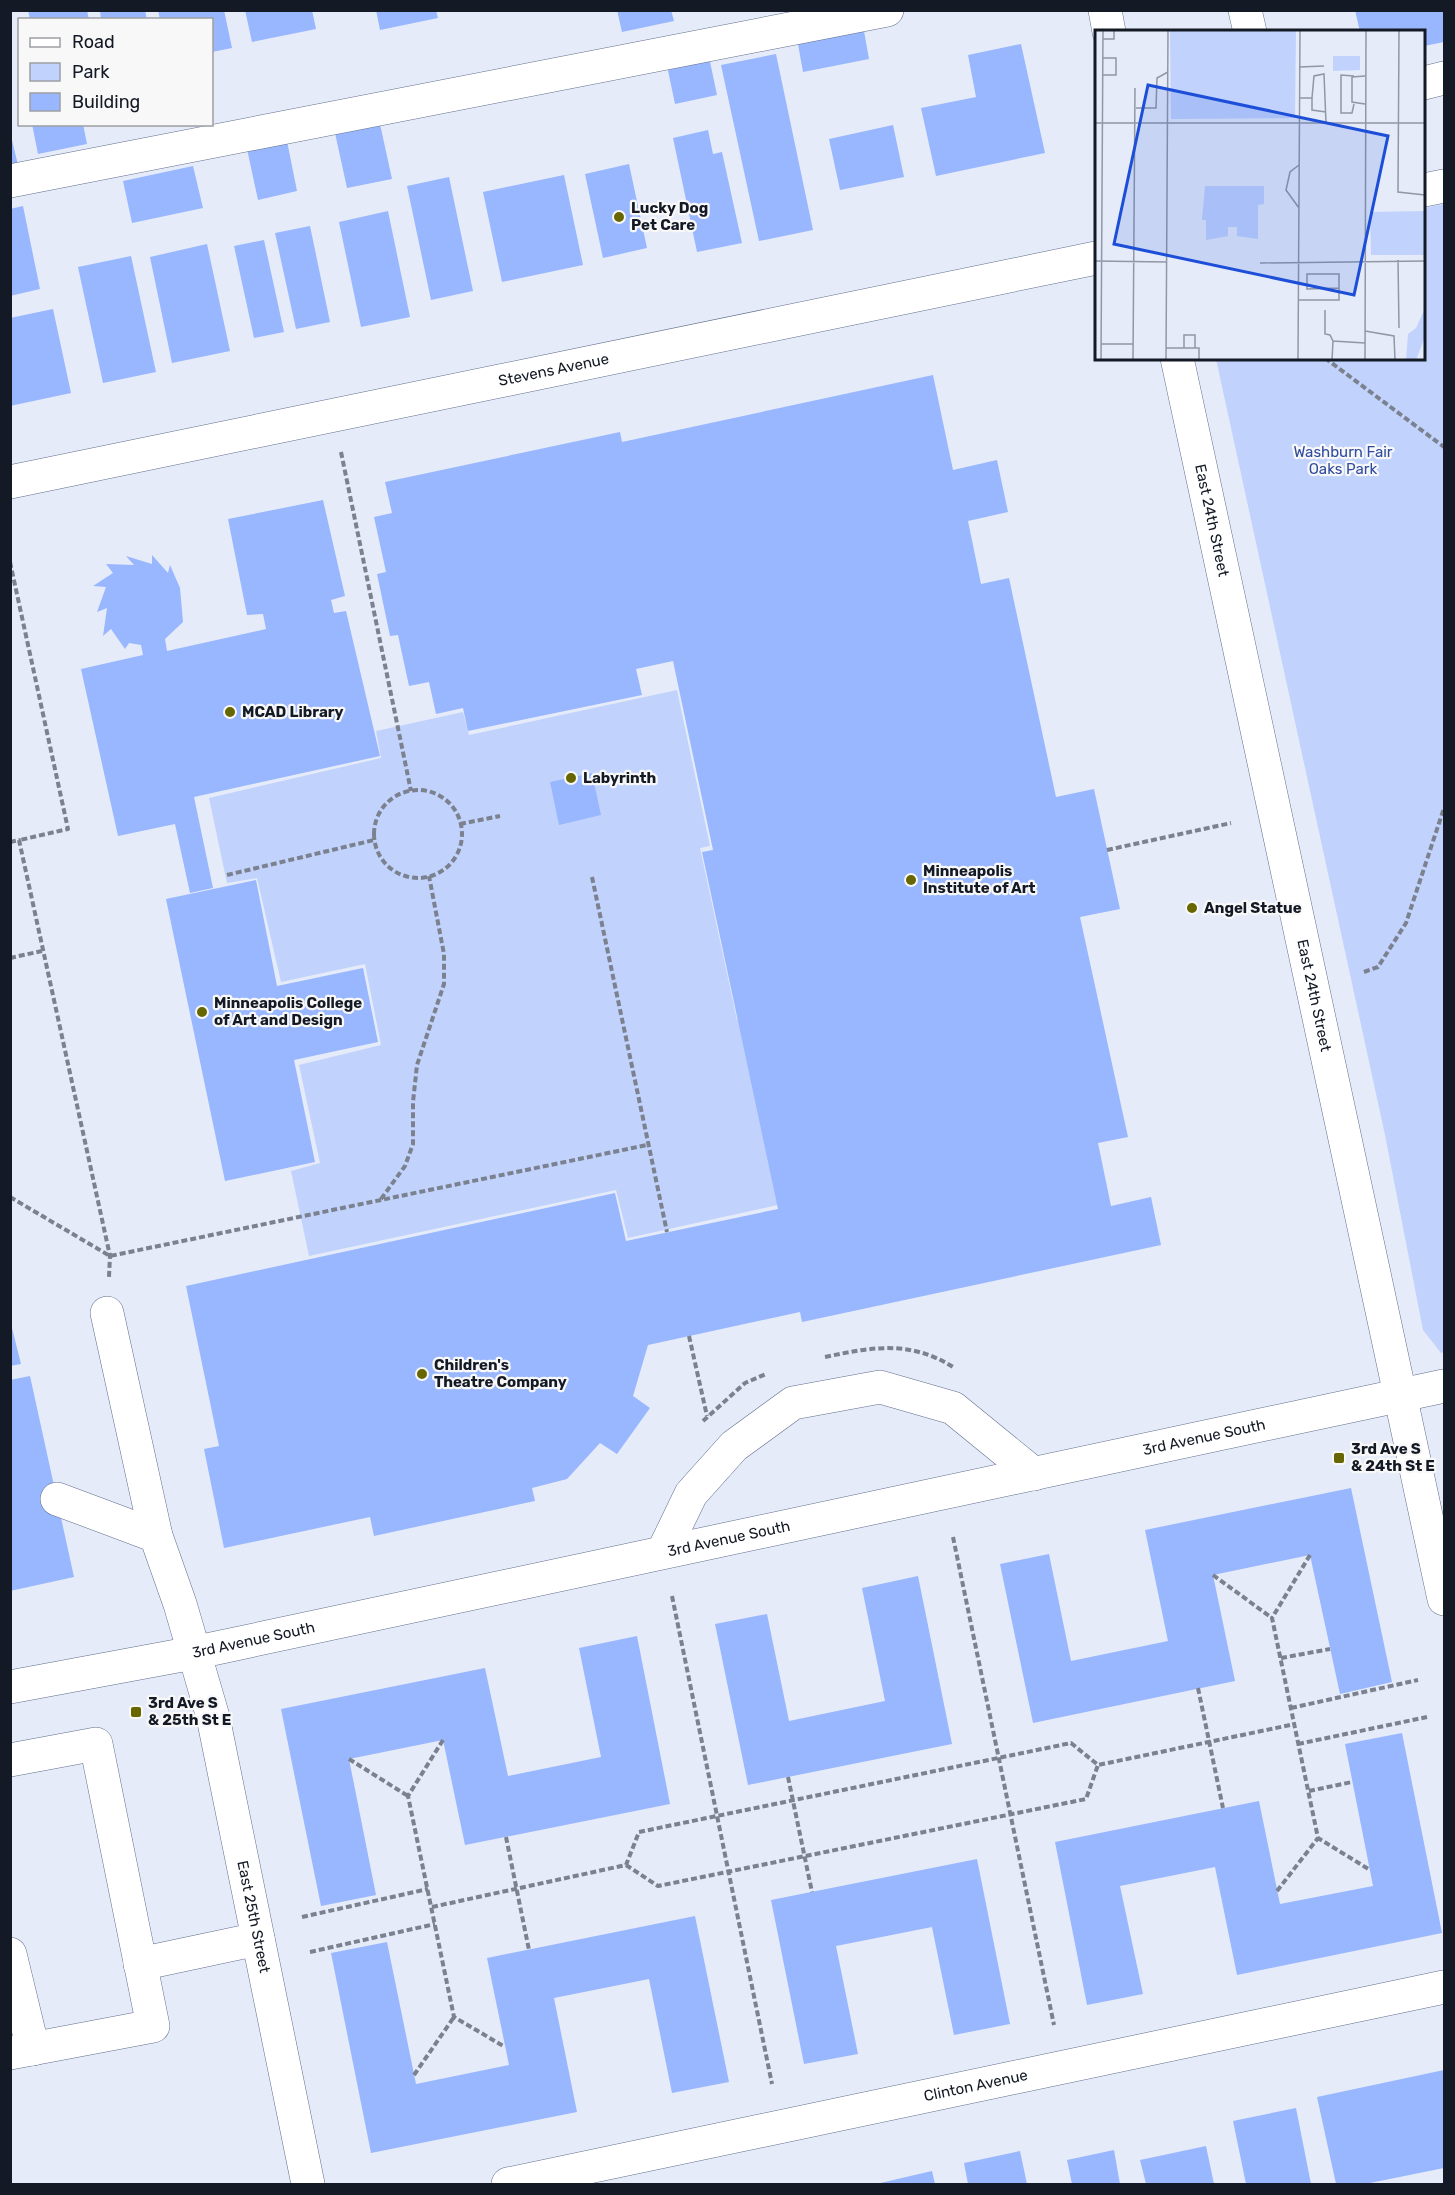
<svg xmlns="http://www.w3.org/2000/svg" width="1455" height="2195" font-family="Rubik,sans-serif">
<style>
.green{fill:#c1d3fd}
.building{fill:#99b7fe}
.lines{fill:none;stroke-linecap:round;stroke-linejoin:round}
.minor-casing{stroke:#616e8c;stroke-width:34}
.path{stroke:#7b818e;stroke-width:4;stroke-dasharray:6 3;stroke-linecap:butt}
.minor{stroke:#fff;stroke-width:33}
.poi-dot{fill:#676600;stroke:#f8f8f8;stroke-width:2}
.labels{text-anchor:middle;dominant-baseline:central;stroke-width:4.5;stroke-linejoin:round;paint-order:stroke}
.poi-label{font-size:15px;font-weight:bold;fill:#141a25;stroke:#f8f8f8;text-anchor:start}
.street-label{font-size:15px;fill:#141a25;stroke:#f8f8f8}
.park-label{font-size:15px;fill:#2f4c9e;stroke:#f8f8f8}
.inset-road{fill:none;stroke:#9197a4;stroke-width:1.5}
.view{fill:#1d4ed8;fill-opacity:0.15;stroke:#1d4ed8;stroke-width:3}
.inset-edge{fill:none;stroke:#141a25;stroke-width:3}
</style>
<rect width="100%" height="100%" fill="#e5ebf9"/>
<path class="green" d="M1444,204V1352L1441,1353L1423,1330L1385,1135L1216,359L1424,358V208Z
M677,690L710,846L700,848L737,1020L747,1018L782,1204L628,1238L616,1190L309,1256L291,1171L320,1163L299,1065L381,1045L365,964L281,982L257,878L227,883L209,798L381,758L376,731L463,712L469,735Z"/>
<path class="building" d="M28,10H87L89,20H30Z
M100,10H145L147,20H101Z
M158,10H224L232,48L212,52V20H160Z
M245,10H312L316,29L252,42Z
M376,10H436L438,18L380,30Z
M617,10H671L674,21L622,32Z
M1355,10H1444V42L1424,46V32H1360Z
M862,20L869,59L803,72L796,33Z
M1021,44L1045,153L936,176L921,108L976,97L968,55Z
M708,52L717,95L675,104L666,61Z
M776,54L813,230L759,241L721,65Z
M32,124H83L87,144L38,154Z
M380,124L392,179L347,188L335,133Z
M893,125L904,177L840,190L829,139Z
M708,130L713,154L722,152L742,243L697,252L673,138Z
M10,132L20,173L10,175Z
M287,141L297,191L258,200L247,149Z
M629,164L647,248L603,258L585,174Z
M193,166L203,208L132,223L123,181Z
M564,175L583,265L502,282L483,192Z
M449,177L473,291L431,300L407,186Z
M23,206L40,289L10,296V209Z
M388,211L410,317L361,327L339,222Z
M310,226L330,322L296,329L275,233Z
M264,240L284,332L254,338L234,246Z
M207,244L230,351L172,363L150,257Z
M131,256L156,372L103,383L78,267Z
M53,309L71,393L10,406V318Z
M933,375L953,470L997,460L1008,512L968,521L981,584L1009,578L1056,797L1094,789L1120,909L1080,917L1128,1137L1098,1143L1111,1206L1151,1197L1161,1245L802,1322L800,1312L648,1345L633,1396L650,1408L617,1454L600,1443L567,1479L532,1488L535,1501L374,1536L370,1517L224,1548L204,1449L219,1446L186,1286L615,1193L626,1241L778,1209L702,852L713,850L673,661L636,669L642,695L468,731L463,708L436,714L429,682L409,686L398,635L390,636L377,574L386,572L374,517L392,513L385,482L620,432L622,442Z
M323,500L345,596L331,600L334,613L346,611L380,756L194,797L213,888L190,893L175,824L118,836L81,669L143,655L141,645L129,643L125,649L111,629L103,636L107,608L97,612L106,587L93,586L113,573L106,564L134,565L126,556L152,564V555L168,573L170,565L180,588L183,622L165,639L167,651L266,629L263,614L247,615L228,519Z
M592,773L601,815L559,825L550,782Z
M256,880L277,986L363,968L378,1042L294,1060L315,1162L225,1181L166,899Z
M10,1320L21,1364L10,1366Z
M30,1376L74,1577L10,1591V1380Z
M1351,1488L1392,1682L1340,1694L1310,1555L1213,1575L1235,1681L1033,1723L1000,1564L1049,1554L1071,1661L1168,1641L1145,1530Z
M918,1576L952,1744L748,1785L715,1624L767,1614L789,1721L885,1701L862,1588Z
M637,1636L670,1804L465,1845L443,1740L349,1759L376,1895L321,1906L281,1709L485,1668L508,1776L601,1757L579,1648Z
M1402,1733L1442,1933L1237,1975L1215,1867L1120,1886L1143,1994L1087,2005L1055,1842L1259,1801L1280,1904L1373,1886L1345,1744Z
M977,1859L1010,2024L954,2035L932,1927L836,1946L858,2054L804,2064L771,1900Z
M695,1916L729,2082L672,2093L649,1979L554,1998L577,2112L371,2153L331,1953L387,1942L416,2084L509,2065L487,1958Z
M1444,2070V2168L1365,2184H1336L1317,2097Z
M1296,2108L1311,2184H1246L1233,2121Z
M1206,2146L1214,2184H1146L1140,2160Z
M1114,2150L1120,2184H1072L1067,2160Z
M1020,2151L1027,2184H968L964,2163Z
M932,2171L935,2184H876Z"/>
<g class="lines">
<defs>
<g id="minor">
<path d="M1105,10L1109,32"/>
<path d="M1245,10L1250,32"/>
<path d="M1424,83L1444,78"/>
<path d="M10,181L887,10"/>
<path d="M1424,190L1444,186"/>
<path id="s1" d="M1177,358L1444,1599"/>
<path id="s2" d="M10,482L1096,258"/>
<path id="s3" d="M107,1313L156,1536L180,1604L213,1717L308,2184"/>
<path d="M57,1499L156,1536"/>
<path d="M663,1552L691,1494L734,1446L793,1403L880,1387L953,1408L1034,1474"/>
<path id="s4" d="M10,1687L193,1653L1444,1386"/>
<path d="M10,1760L96,1744L153,2026L10,2053"/>
<path d="M10,1954L33,2049"/>
<path d="M140,1964L258,1939"/>
<path id="s5" d="M508,2184L1444,1987"/>
</g>
</defs>
<use href="#minor" class="minor-casing"/>
<path class="path" d="M1325,358L1444,447
M341,452L411,791
M10,562L68,829L20,840
M374 834a44 44 0 1 1 88 0a44 44 0 1 1-88 0Z
M460,824L500,816
M10,842L19,840L110,1256L109,1277
M1107,850L1231,823
M227,875L374,840
M592,877L667,1232
M10,958L42,951
M1364,972L1378,967L1406,923L1444,808
M10,1197L110,1256L647,1145
M381,1199L405,1166L413,1144V1102L417,1065L444,984V954L429,876
M689,1336L707,1416
M825,1357C872,1347 910,1340 953,1367
M703,1421L745,1383L766,1374
M953,1537L1054,2025
M1310,1555L1272,1618L1318,1838L1370,1870
M1213,1575L1272,1618
M672,1596L772,2084
M1281,1658L1330,1649
M1198,1688L1223,1808
M1291,1708L1418,1680
M443,1740L408,1796L454,2017L505,2047
M1298,1744L1427,1717
M349,1759L408,1796
M788,1777L812,1892
M1309,1791L1352,1782
M506,1837L529,1950
M626,1865L658,1886L1086,1799L1098,1765
M1277,1891L1318,1838
M432,1907L626,1865L639,1832L1071,1743L1098,1765L1295,1724
M302,1917L428,1889
M310,1952L435,1924
M414,2075L454,2017"/>
<use href="#minor" class="minor"/>
</g>
<g class="poi-dot">
<circle cx="619" cy="217" r="6"/>
<circle cx="230" cy="712" r="6"/>
<circle cx="571" cy="778" r="6"/>
<circle cx="911" cy="880" r="6"/>
<circle cx="1192" cy="908" r="6"/>
<circle cx="202" cy="1012" r="6"/>
<circle cx="422" cy="1374" r="6"/>
<rect x="1333" y="1452" width="12" height="12" rx="3"/>
<rect x="130" y="1706" width="12" height="12" rx="3"/>
</g>
<g class="labels">
<g class="poi-label">
<text x="631" y="208">Lucky Dog<tspan x="631" dy="17">Pet Care</tspan></text>
<text x="242" y="712">MCAD Library</text>
<text x="583" y="778">Labyrinth</text>
<text x="923" y="871">Minneapolis<tspan x="923" dy="17">Institute of Art</tspan></text>
<text x="1204" y="908">Angel Statue</text>
<text x="214" y="1003">Minneapolis College<tspan x="214" dy="17">of Art and Design</tspan></text>
<text x="434" y="1365">Children's<tspan x="434" dy="17">Theatre Company</tspan></text>
<text x="1351" y="1449">3rd Ave S<tspan x="1351" dy="17">&amp; 24th St E</tspan></text>
<text x="148" y="1703">3rd Ave S<tspan x="148" dy="17">&amp; 25th St E</tspan></text>
</g>
<g class="street-label">
<text stroke="none"><textPath href="#s2" startOffset="555">Stevens Avenue</textPath></text>
<text stroke="none"><textPath href="#s1" startOffset="166">East 24th Street</textPath></text>
<text stroke="none"><textPath href="#s1" startOffset="652">East 24th Street</textPath></text>
<text stroke="none"><textPath href="#s4" startOffset="1220">3rd Avenue South</textPath></text>
<text stroke="none"><textPath href="#s4" startOffset="734">3rd Avenue South</textPath></text>
<text stroke="none"><textPath href="#s4" startOffset="248">3rd Avenue South</textPath></text>
<text stroke="none"><textPath href="#s3" startOffset="622">East 25th Street</textPath></text>
<text stroke="none"><textPath href="#s5" startOffset="478">Clinton Avenue</textPath></text>
</g>
<g class="park-label">
<text x="1343" y="452">Washburn Fair<tspan x="1343" dy="17">Oaks Park</tspan></text>
</g>
</g>
<g transform="translate(1095 30)">
<rect width="330" height="330" fill="#e5ebf9"/>
<path d="M75,0H201L200,88L76,89ZM238,26H265V40L238,41ZM110,156H169V174L163,175V209L142,206V197H133V206L111,210V190H107ZM329,181V225H276L275,182ZM330,278V306L323,325L321,330H311L313,304L321,298Z" fill="#c1d3fd"/>
<path class="inset-road" d="M304,0L303,162L330,165M8,9H19V0M204,37L229,36M8,45H21V28H8M204,68H217L219,46L229,44L231,93M217,68V80L231,82M259,74L257,83H246V45L259,46M270,74L257,72V47L270,46M41,78H61L62,48L73,42M0,93H330M204,178L191,160L195,142L204,135M303,230L304,298M0,231L72,232M165,233L330,231M203,270H244V244H212V259L244,258M230,280V304L235,305L238,311L270,313M270,301L299,306L300,330M6,314H38M71,318H104V330M89,318V305H100V318M6,330L8,0M38,330L40,58M71,330L73,0M203,330L205,0M237,330L238,311M270,330L271,0"/>
<path class="view" d="M53,55L293,106L259,265L19,214Z"/>
<rect width="330" height="330" class="inset-edge"/>
</g>
<rect width="1455" height="2195" fill="none" stroke="#141a25" stroke-width="24"/>
<rect x="18" y="18" width="195" height="108" fill="#f8f8f8" stroke="#9d9fa4" stroke-width="1.5"/>
<rect x="30" y="38" width="30" height="9" fill="#ffffff" stroke="#9d9fa4" stroke-width="1.5"/>
<text x="72" y="48" font-size="18" fill="#141a25">Road</text>
<rect x="30" y="63" width="30" height="18" fill="#c1d3fd" stroke="#9d9fa4" stroke-width="1.5"/>
<text x="72" y="78" font-size="18" fill="#141a25">Park</text>
<rect x="30" y="93" width="30" height="18" fill="#99b7fe" stroke="#9d9fa4" stroke-width="1.5"/>
<text x="72" y="108" font-size="18" fill="#141a25">Building</text>
</svg>
